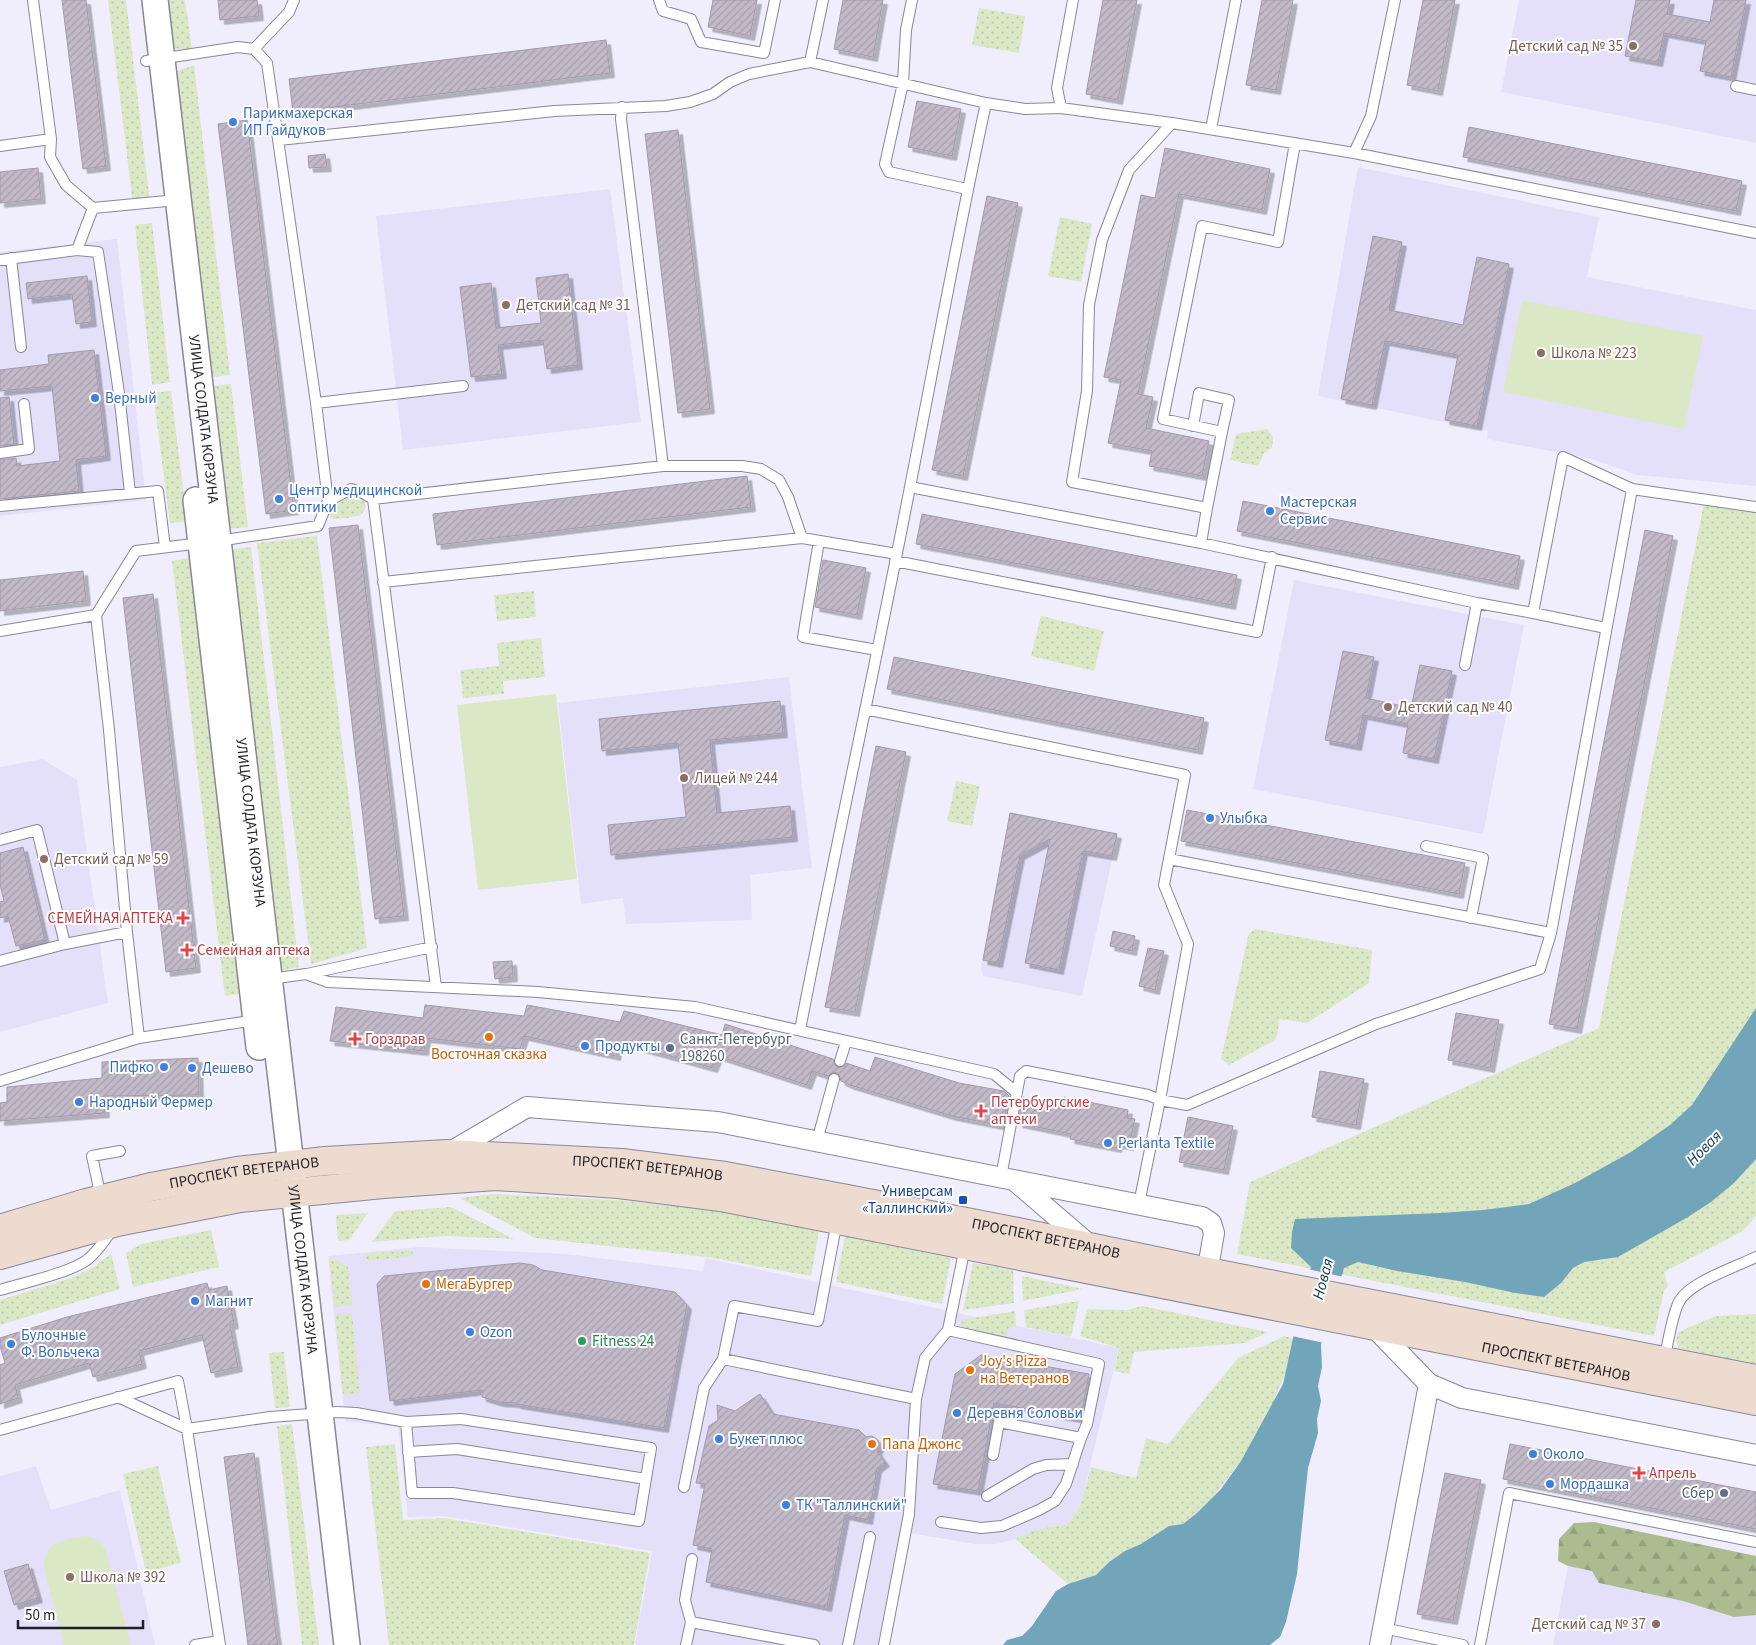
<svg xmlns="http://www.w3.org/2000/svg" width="1756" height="1645" font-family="'Source Sans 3',sans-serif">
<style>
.built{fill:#e4e0fa}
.green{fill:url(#green-dots)}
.forest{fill:url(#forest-firs)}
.pitch{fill:#dbe8c6}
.water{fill:#72a5ba}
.pier{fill:#f0eefd}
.building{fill:url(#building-hatch);stroke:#a39aaa;filter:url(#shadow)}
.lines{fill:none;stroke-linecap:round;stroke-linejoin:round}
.service-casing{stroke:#898697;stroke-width:12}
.minor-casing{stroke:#898697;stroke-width:22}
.tertiary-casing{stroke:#898697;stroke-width:28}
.secondary-casing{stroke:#898697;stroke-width:30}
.service{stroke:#fff;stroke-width:10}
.minor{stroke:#fff;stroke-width:20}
.tertiary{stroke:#fff;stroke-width:25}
.secondary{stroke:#eedbd0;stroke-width:28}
.education-dot{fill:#8d6e63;stroke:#fefefe;stroke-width:2}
.shop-dot{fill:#3f7fe0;stroke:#fefefe;stroke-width:2}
.health-dot{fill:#e0444e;stroke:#fefefe;stroke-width:2}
.food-dot{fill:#e8710a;stroke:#fefefe;stroke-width:2}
.service-dot{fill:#5c6f8a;stroke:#fefefe;stroke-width:2}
.transit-dot{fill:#1a4fb4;stroke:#fefefe;stroke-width:2}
.leisure-dot{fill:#2e9e5b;stroke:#fefefe;stroke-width:2}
.labels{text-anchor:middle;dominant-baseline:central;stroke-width:4;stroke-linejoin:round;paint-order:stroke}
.education-label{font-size:15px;fill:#785e54;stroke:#fefefe;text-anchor:start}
.shop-label{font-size:15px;fill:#366cbe;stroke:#fefefe;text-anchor:start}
.street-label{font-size:15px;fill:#201f25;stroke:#fefefe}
.health-label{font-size:15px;fill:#be3a42;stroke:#fefefe;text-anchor:start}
.service-label{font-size:15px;fill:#4e5e75;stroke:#fefefe;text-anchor:start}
.food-label{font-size:15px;fill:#c56008;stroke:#fefefe;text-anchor:start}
.transit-label{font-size:15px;fill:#164399;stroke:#fefefe;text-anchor:end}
.leisure-label{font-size:15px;fill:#27864d;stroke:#fefefe;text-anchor:start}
.water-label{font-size:16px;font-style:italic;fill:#144150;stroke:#fefefe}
</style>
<defs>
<pattern id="green-dots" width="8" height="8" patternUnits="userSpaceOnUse" patternTransform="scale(1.25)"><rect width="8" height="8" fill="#dbe8c6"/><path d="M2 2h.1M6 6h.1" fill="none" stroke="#bcc7aa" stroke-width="1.8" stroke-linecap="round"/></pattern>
<pattern id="forest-firs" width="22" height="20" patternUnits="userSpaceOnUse" patternTransform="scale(1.25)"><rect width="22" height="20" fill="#acbc91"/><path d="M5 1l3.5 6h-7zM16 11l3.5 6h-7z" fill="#94a17d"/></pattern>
<pattern id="building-hatch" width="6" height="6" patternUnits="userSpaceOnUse" patternTransform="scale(1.25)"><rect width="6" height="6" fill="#c2b9c9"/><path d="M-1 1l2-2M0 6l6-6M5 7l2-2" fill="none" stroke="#a69fac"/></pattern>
<filter id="shadow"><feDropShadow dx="4.5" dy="4.5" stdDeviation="0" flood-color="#0004"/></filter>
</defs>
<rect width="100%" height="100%" fill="#f0eefd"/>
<path class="built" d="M1519,0H1756V143L1501,92Z
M1358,167L1599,217L1587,277L1756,310V486L1637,475L1592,459L1487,439L1488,431L1318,396Z
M610,189L641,422L403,450L376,216Z
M117,239L146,500L0,516V252Z
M1294,580L1524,625L1483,834L1253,789Z
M789,677L812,868L750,875L752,920L626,924L623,898L581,904L558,703Z
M42,759L77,780L108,1003L0,1032V767Z
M1010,812L1118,833L1082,996L983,976L981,967Z
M420,1247L566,1254L703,1271L706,1258L1119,1348L1080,1506L1068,1524L1034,1530L1015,1539L997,1544H974L903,1532L881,1645H635L652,1551L444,1516L408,1517L398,1427L345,1421L328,1256Z
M36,1466L51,1510L120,1490L155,1645H0V1476Z
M1568,1566L1756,1603V1645H1553Z"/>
<path class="green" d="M108,0H126L150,202L133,205Z
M166,0H185L192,50L171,48Z
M979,8L1025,16L1019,53L972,45Z
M194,65L230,375L212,377L173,73Z
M1060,217L1092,224L1081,282L1048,276Z
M152,223L170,382L152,385L135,225Z
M231,384L248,527L228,529L213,386Z
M171,391L187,521L170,523L153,393Z
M1267,429L1273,437L1272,448L1264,453L1258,466L1230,460L1236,434Z
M355,493L364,498L366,507L361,515L348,518L332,519L328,514L329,507L340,499Z
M1705,498L1756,505V1216L1743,1231L1664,1272L1668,1286L1664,1290L1654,1336L1237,1254L1250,1182L1599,1028Z
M317,536L367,948L311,964L257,543Z
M251,547L299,967L280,971L230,550Z
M190,558L243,993L225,996L172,561Z
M534,591L536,617L497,621L494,595Z
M1041,616L1104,631L1094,671L1031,656Z
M541,638L545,677L503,681L504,694L463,698L460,670L499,666L497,643Z
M956,781L980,786L972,826L947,821Z
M1255,929L1372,950L1369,983L1307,1023L1279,1019L1278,1033L1275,1040L1229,1065L1221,1059L1248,936L1250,933Z
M494,1194L617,1200L718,1211L819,1231L811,1276L707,1257L535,1238L459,1198Z
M451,1207L514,1239L446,1236L372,1242L395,1211Z
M368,1213L349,1240L338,1241L336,1215Z
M211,1230L219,1267L133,1287L126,1253L141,1244Z
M845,1236L951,1258L942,1304L836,1282Z
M412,1250L413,1256L367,1261L366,1254Z
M111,1254L120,1289L0,1325V1300L71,1278L92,1268Z
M329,1259H335L348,1267L352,1305L335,1307Z
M973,1263L1013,1270L1014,1303L963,1310Z
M1022,1276L1083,1289L1023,1301Z
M1079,1301L1071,1337L1026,1327L1024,1310Z
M1142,1306L1268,1332L1245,1343L1134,1352L1129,1374L1114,1371L1119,1348L1080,1336L1087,1309L1127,1310Z
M1015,1311L1016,1326L1008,1329L1006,1339L960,1329L962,1320Z
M352,1314L360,1393L343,1395L335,1315Z
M1756,1314V1364L1679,1349L1676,1341L1678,1332L1716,1316Z
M1284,1336L1294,1339L1287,1369L1270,1410L1241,1461L1213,1497L1197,1513L1183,1524L1169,1526L1141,1544L1125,1551L1109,1562L1096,1575L1068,1584L1015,1539L1034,1530L1068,1524L1080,1506L1091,1467L1136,1478L1146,1438L1168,1444L1238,1358Z
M284,1352L290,1407L275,1408L269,1353Z
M292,1424L319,1645H302L277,1426Z
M395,1444L403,1520L444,1518L650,1553L634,1645H389L366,1447Z
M158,1466L181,1563L146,1572L123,1474Z"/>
<path class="forest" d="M1594,1522L1756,1556V1615L1734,1617L1683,1601L1599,1583L1592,1571L1568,1566L1558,1561L1559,1539L1574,1523Z"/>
<path class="pitch" d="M1522,300L1703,336L1684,429L1503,392Z
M556,694L577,879L478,890L457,705Z
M83,1536C95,1537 101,1540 106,1551L131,1645H64L44,1568C44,1541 62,1541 83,1536Z"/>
<path class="water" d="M1756,1008V1159L1734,1183L1711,1202L1688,1217L1618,1257L1584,1262L1573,1268L1561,1283L1544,1297L1515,1293L1465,1282L1397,1271L1358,1262L1344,1268L1321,1345L1322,1367L1318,1386L1321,1401L1317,1419L1318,1433L1308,1468L1297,1574L1286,1622L1280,1637L1270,1645H1003L1007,1640L1022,1636L1032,1626L1056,1591L1068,1584L1096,1575L1109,1562L1125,1551L1141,1544L1169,1526L1183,1524L1197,1513L1221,1489L1241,1461L1283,1384L1299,1311L1311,1267L1291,1248L1292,1232L1295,1219L1440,1213L1483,1210L1529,1204L1575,1183L1631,1152L1670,1125L1692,1105Z"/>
<path class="pier" d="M1307,1269L1344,1277L1324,1343L1292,1336Z"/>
<path class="building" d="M62,0H86L106,166L83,169Z
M218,0H257L259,16L220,20Z
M713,0H757L750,36L708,27Z
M843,0H883L873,57L834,49Z
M1103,0H1137L1118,100L1086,94Z
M1262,0H1293L1276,90L1246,85Z
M1423,0H1455L1438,91L1407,85Z
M1636,0H1670L1667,14L1710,22L1714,0H1746L1731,77L1700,71L1706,41L1664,33L1658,62L1625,56Z
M606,40L610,73L293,112L289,79Z
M917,101L961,109L952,156L908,147Z
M247,120L294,510L266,514L218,124Z
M1469,127L1742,181L1736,211L1463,157Z
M678,130L710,409L678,413L645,134Z
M1165,148L1270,169L1262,210L1179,194L1138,394L1153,397L1146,428L1209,441L1202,476L1149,466L1152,451L1108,443L1121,380L1104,377L1141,195L1155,198Z
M325,154L327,167L309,168L308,156Z
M38,168L41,199L0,203V172Z
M987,196L1018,203L963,476L932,470Z
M1373,236L1402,242L1389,310L1463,325L1477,257L1509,264L1477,426L1445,420L1458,355L1385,341L1372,405L1341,399Z
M568,274L578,365L547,369L543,340L498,345L502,374L471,377L460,287L491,283L496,328L541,323L536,278Z
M87,276L92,322L76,324L72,294L28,299L26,283Z
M94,350L106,456L76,460L79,491L0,499V460L16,458L17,466L60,461L52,386L0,391V370L49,364L48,355Z
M9,397L14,444L0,446V398Z
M747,476L751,507L437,545L433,514Z
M1243,501L1520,556L1514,585L1237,531Z
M922,514L1237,575L1231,605L916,544Z
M358,525L404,916L375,919L329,528Z
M1645,530L1673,536L1577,1029L1549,1024Z
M823,560L866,568L857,615L815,607Z
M83,571L86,601L0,611V580Z
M153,594L196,968L166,972L123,598Z
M1343,651L1374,657L1366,698L1411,708L1420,665L1452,671L1434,759L1403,753L1408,724L1363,715L1357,746L1325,740Z
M894,657L1204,718L1198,750L887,689Z
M780,701L783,733L710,740L717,813L790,806L793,837L611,855L608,825L686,817L678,743L602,751L599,719Z
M876,746L906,752L855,1012L825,1007Z
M1187,810L1465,863L1459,894L1181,841Z
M1010,813L1117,834L1112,856L1083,851L1059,970L1025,963L1050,839L1020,855L998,963L983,960Z
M23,847L45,940L16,946L8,916L0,918V902L4,901L0,884V853Z
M1113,931L1135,936L1132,951L1110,946Z
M1148,948L1164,951L1155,990L1139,986Z
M512,961L513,977L495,979L493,962Z
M425,1005L524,1016L527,1005L620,1022L624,1011L722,1035L725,1024L833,1059L835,1065L838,1068L844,1066L846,1063L870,1071L875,1057L959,1083L1004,1091L1009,1096L1003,1126L952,1116L850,1085L841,1081L839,1075L835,1072L832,1073L828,1076L812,1071L807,1085L718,1056L713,1068L619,1042L616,1056L524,1036L520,1049L426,1038L424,1051L330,1041L336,1007L423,1018Z
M1456,1013L1499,1020L1490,1068L1448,1060Z
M198,1058L199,1095L104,1096L105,1113L0,1121V1103L7,1102V1087L102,1078V1062Z
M1320,1071L1364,1079L1356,1125L1312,1117Z
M1023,1097L1062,1105L1064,1097L1128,1110L1127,1118L1135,1119L1129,1146L1118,1144L1117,1148L1070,1139L1071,1134L1018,1123Z
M1188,1117L1233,1126L1224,1170L1179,1162Z
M520,1263L533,1265L542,1270L675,1292L687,1305L664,1428L516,1404V1403L499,1402L482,1397V1390L390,1401L377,1284L384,1276Z
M207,1283L209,1290L227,1286L234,1324L230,1325L238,1367L211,1373L202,1335L139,1351L142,1364L131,1367L93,1377L89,1363L15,1385L18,1398L0,1404V1365L5,1363L0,1346V1338L67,1317Z
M981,1355L1089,1374L1081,1419L994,1403L978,1491L933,1484L955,1374Z
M760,1394L773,1414L859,1430L866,1437L872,1436L878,1440L880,1445L877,1451L885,1462L877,1468L868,1520L845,1515L827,1607L706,1582L712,1549L693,1545L705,1484L696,1483L709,1426L718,1420L717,1405L735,1411Z
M1510,1444L1756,1492V1529L1503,1479Z
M254,1453L276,1634L278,1645H248L229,1495L224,1457Z
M1445,1473L1481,1480L1453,1620L1417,1614Z
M28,1564L38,1598L14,1605L4,1571Z"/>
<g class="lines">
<defs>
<path id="service" d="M294,0L289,12L254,49L267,63L316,403L328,501
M659,0L663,11L691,19L701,42L764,53L775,0
M912,0L906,30L903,83L885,164L889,172L967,189
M146,61L238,47L254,49
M810,62L823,0
M1736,86L1756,90
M622,107L621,119L663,466
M1061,108L1057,88L1073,0
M1211,129L1236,0
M51,139L50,157L66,185L93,208L177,200
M279,140L554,111L666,106L690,102L713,94L730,82L749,74L810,62L986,103
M1295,143L1278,242L1202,226L1163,419L1222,432L1207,508L1072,482L1087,391L1089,305L1102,240L1129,170L1172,123L1354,153L1371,116L1395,0
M0,146L51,139L33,0
M1354,153L1756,233
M77,250L98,252L119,393L130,493
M11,258L21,347
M0,260L77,250L93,208
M316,403L463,386
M1193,426L1199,393L1229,400L1222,432
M0,453L29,449L24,404
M910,487L1201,543
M0,506L158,491L165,547
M1207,508L1201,543L1477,603L1533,613L1563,457L1632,489L1756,507
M218,541L318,526L328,501L351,489L363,493L373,499
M819,541L803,637L877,650
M895,561L1257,632L1272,557
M383,582L802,538
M1533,613L1606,628
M0,631L96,615
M1465,665L1477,603
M865,709L1185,775L1164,885L1188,944L1160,1100L1148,1095L1026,1071L1020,1076L1001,1177
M0,840L37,830L65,944
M1426,846L1483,858L1471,918
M1169,859L1551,933
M0,961L65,944L127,932
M307,974L432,947
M270,979L306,974L328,982L538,992L695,1007L994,1074L1017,1093
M436,987L373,499L663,466H742L761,469L779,480L788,497L802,538L897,554
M800,1030C829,879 862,729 892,578C924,420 952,261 986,103L1025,109L1061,108L1172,123
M139,1038L127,932L109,730L96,615L136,551L201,543
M840,1061L846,1042
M0,1081L139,1038L256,1020
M817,1141L834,1079
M101,1198L92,1156L120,1151
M1139,1204L1160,1100L1187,1105L1376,1024L1540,969L1551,933L1632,489
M837,1221L818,1321L734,1306L723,1359L916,1399
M0,1290C23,1283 69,1273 87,1260C97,1252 105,1240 112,1230
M948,1330L1099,1364L1087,1424L1081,1438L999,1422L993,1455
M1664,1361C1668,1344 1671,1320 1678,1304C1686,1283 1736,1267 1756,1257
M118,1397L187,1429L220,1645
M0,1430L178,1381L187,1429L270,1417L337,1412L356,1413L406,1422L461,1419L651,1448L639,1521L453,1493H412L406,1422
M408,1452L457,1449L646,1479
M684,1487L704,1388L723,1359
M987,1496L1033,1469L1046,1465L1073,1464
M941,1522L981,1528L1002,1526L1039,1510L1055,1501L1066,1484L1081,1438
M691,1622L685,1600L692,1559
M1383,1628L1463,1645
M195,1645L219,1641
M686,1645L691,1622L814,1645
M848,1645L870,1537
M884,1645L909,1514L916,1399L925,1358L948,1330L965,1247
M1480,1645L1509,1493L1756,1542"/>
<path id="minor" d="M447,1154L527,1107L718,1122L1202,1217L1211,1223L1214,1233L1205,1285
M1015,1181L1092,1247
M1372,1325L1429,1384L1462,1398L1756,1455
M1380,1645L1429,1384"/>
<g id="tertiary">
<path id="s1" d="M155,0L347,1645"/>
<path d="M196,500L259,1047"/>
</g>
<g id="secondary">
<path id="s2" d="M0,1229L86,1203L151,1187L237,1171L325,1161L447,1154L622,1163L725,1176L842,1198L1018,1232L1208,1272L1756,1379"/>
<path id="s3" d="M0,1255L117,1222L240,1198L383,1184L496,1176L619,1184L721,1197L1756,1401"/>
</g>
</defs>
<use href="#service" class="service-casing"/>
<use href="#minor" class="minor-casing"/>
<use href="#tertiary" class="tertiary-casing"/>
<use href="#secondary" class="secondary-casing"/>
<use href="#service" class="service"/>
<use href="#minor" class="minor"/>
<use href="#tertiary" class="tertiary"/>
<use href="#secondary" class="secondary"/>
</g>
<g class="education-dot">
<circle cx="1633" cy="46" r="5"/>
<circle cx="506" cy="305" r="5"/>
<circle cx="1541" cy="353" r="5"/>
<circle cx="1388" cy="707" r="5"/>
<circle cx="684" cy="778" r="5"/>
<circle cx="44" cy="859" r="5"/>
<circle cx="70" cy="1577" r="5"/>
<circle cx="1656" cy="1624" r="5"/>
</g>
<g class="shop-dot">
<circle cx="233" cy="122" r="5"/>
<circle cx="95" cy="398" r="5"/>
<circle cx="279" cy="499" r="5"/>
<circle cx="1270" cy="511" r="5"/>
<circle cx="1210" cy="818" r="5"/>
<circle cx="585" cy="1046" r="5"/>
<circle cx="164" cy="1067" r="5"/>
<circle cx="192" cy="1068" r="5"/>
<circle cx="79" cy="1102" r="5"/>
<circle cx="1108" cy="1143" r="5"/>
<circle cx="195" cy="1301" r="5"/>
<circle cx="470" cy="1332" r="5"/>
<circle cx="11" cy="1344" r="5"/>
<circle cx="957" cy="1413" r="5"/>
<circle cx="719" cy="1439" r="5"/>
<circle cx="1533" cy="1454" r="5"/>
<circle cx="1550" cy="1484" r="5"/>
<circle cx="786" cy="1505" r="5"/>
</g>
<g class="health-dot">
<path d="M180.5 910.5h5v5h5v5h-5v5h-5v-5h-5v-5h5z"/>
<path d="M184.5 942.5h5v5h5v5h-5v5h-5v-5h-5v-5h5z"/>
<path d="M352.5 1031.5h5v5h5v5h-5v5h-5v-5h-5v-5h5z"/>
<path d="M978.5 1103.5h5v5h5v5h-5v5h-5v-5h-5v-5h5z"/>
<path d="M1636.5 1465.5h5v5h5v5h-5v5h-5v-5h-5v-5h5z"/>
</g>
<g class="food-dot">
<circle cx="489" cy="1037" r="5"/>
<circle cx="426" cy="1284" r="5"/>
<circle cx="970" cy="1370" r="5"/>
<circle cx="872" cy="1444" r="5"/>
</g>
<g class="service-dot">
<circle cx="670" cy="1048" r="5"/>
<circle cx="1724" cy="1493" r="5"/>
</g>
<rect class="transit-dot" x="958" y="1195" width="10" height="10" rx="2.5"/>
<circle class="leisure-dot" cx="582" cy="1341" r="5"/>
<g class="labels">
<g class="education-label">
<text x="1623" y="46" text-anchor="end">Детский сад № 35</text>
<text x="516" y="305">Детский сад № 31</text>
<text x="1551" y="353">Школа № 223</text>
<text x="1398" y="707">Детский сад № 40</text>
<text x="694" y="778">Лицей № 244</text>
<text x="54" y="859">Детский сад № 59</text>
<text x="80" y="1577">Школа № 392</text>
<text x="1646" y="1624" text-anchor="end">Детский сад № 37</text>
</g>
<g class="shop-label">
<text x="243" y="113">Парикмахерская<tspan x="243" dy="17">ИП Гайдуков</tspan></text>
<text x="105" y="398">Верный</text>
<text x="289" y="490">Центр медицинской<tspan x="289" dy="17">оптики</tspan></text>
<text x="1280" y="502">Мастерская<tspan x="1280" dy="17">Сервис</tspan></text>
<text x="1220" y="818">Улыбка</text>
<text x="595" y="1046">Продукты</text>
<text x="154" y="1067" text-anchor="end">Пифко</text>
<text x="202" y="1068">Дешево</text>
<text x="89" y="1102">Народный Фермер</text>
<text x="1118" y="1143">Perlanta Textile</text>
<text x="205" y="1301">Магнит</text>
<text x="480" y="1332">Ozon</text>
<text x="21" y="1335">Булочные<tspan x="21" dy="17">Ф. Вольчека</tspan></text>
<text x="967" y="1413">Деревня Соловьи</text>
<text x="729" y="1439">Букет плюс</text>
<text x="1543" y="1454">Около</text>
<text x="1560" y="1484">Мордашка</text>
<text x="796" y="1505">ТК "Таллинский"</text>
</g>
<g class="street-label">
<text stroke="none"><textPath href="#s1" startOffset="422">УЛИЦА СОЛДАТА КОРЗУНА</textPath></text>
<text stroke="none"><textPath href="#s1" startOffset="828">УЛИЦА СОЛДАТА КОРЗУНА</textPath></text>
<text stroke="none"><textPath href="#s2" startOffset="656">ПРОСПЕКТ ВЕТЕРАНОВ</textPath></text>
<text stroke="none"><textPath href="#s2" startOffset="251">ПРОСПЕКТ ВЕТЕРАНОВ</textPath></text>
<text stroke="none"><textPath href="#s2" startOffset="1061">ПРОСПЕКТ ВЕТЕРАНОВ</textPath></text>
<text stroke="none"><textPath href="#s1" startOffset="1278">УЛИЦА СОЛДАТА КОРЗУНА</textPath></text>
<text stroke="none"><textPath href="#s3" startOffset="1581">ПРОСПЕКТ ВЕТЕРАНОВ</textPath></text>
</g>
<g class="health-label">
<text x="173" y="918" text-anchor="end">СЕМЕЙНАЯ АПТЕКА</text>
<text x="197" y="950">Семейная аптека</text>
<text x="365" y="1039">Горздрав</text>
<text x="991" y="1102">Петербургские<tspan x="991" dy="17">аптеки</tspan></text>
<text x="1649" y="1473">Апрель</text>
</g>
<g class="service-label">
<text x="680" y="1039">Санкт-Петербург<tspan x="680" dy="17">198260</tspan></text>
<text x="1714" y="1493" text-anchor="end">Сбер</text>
</g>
<g class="food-label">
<text x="489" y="1054" text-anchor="middle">Восточная сказка</text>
<text x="436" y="1284">МегаБургер</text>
<text x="980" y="1361">Joy's Pizza<tspan x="980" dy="17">на Ветеранов</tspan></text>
<text x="882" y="1444">Папа Джонс</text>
</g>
<g class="transit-label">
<text x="953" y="1191">Универсам<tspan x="953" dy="17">«Таллинский»</tspan></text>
</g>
<g class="leisure-label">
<text x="592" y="1341">Fitness 24</text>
</g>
<g class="water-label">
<text transform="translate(1704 1148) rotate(-45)">Новая</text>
<text transform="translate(1323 1279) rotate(-75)">Новая</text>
</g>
</g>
<path d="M18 1620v8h125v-8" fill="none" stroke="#201f25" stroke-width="2.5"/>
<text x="25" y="1620" font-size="15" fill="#201f25" stroke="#fefefe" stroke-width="4" paint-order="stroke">50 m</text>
</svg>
